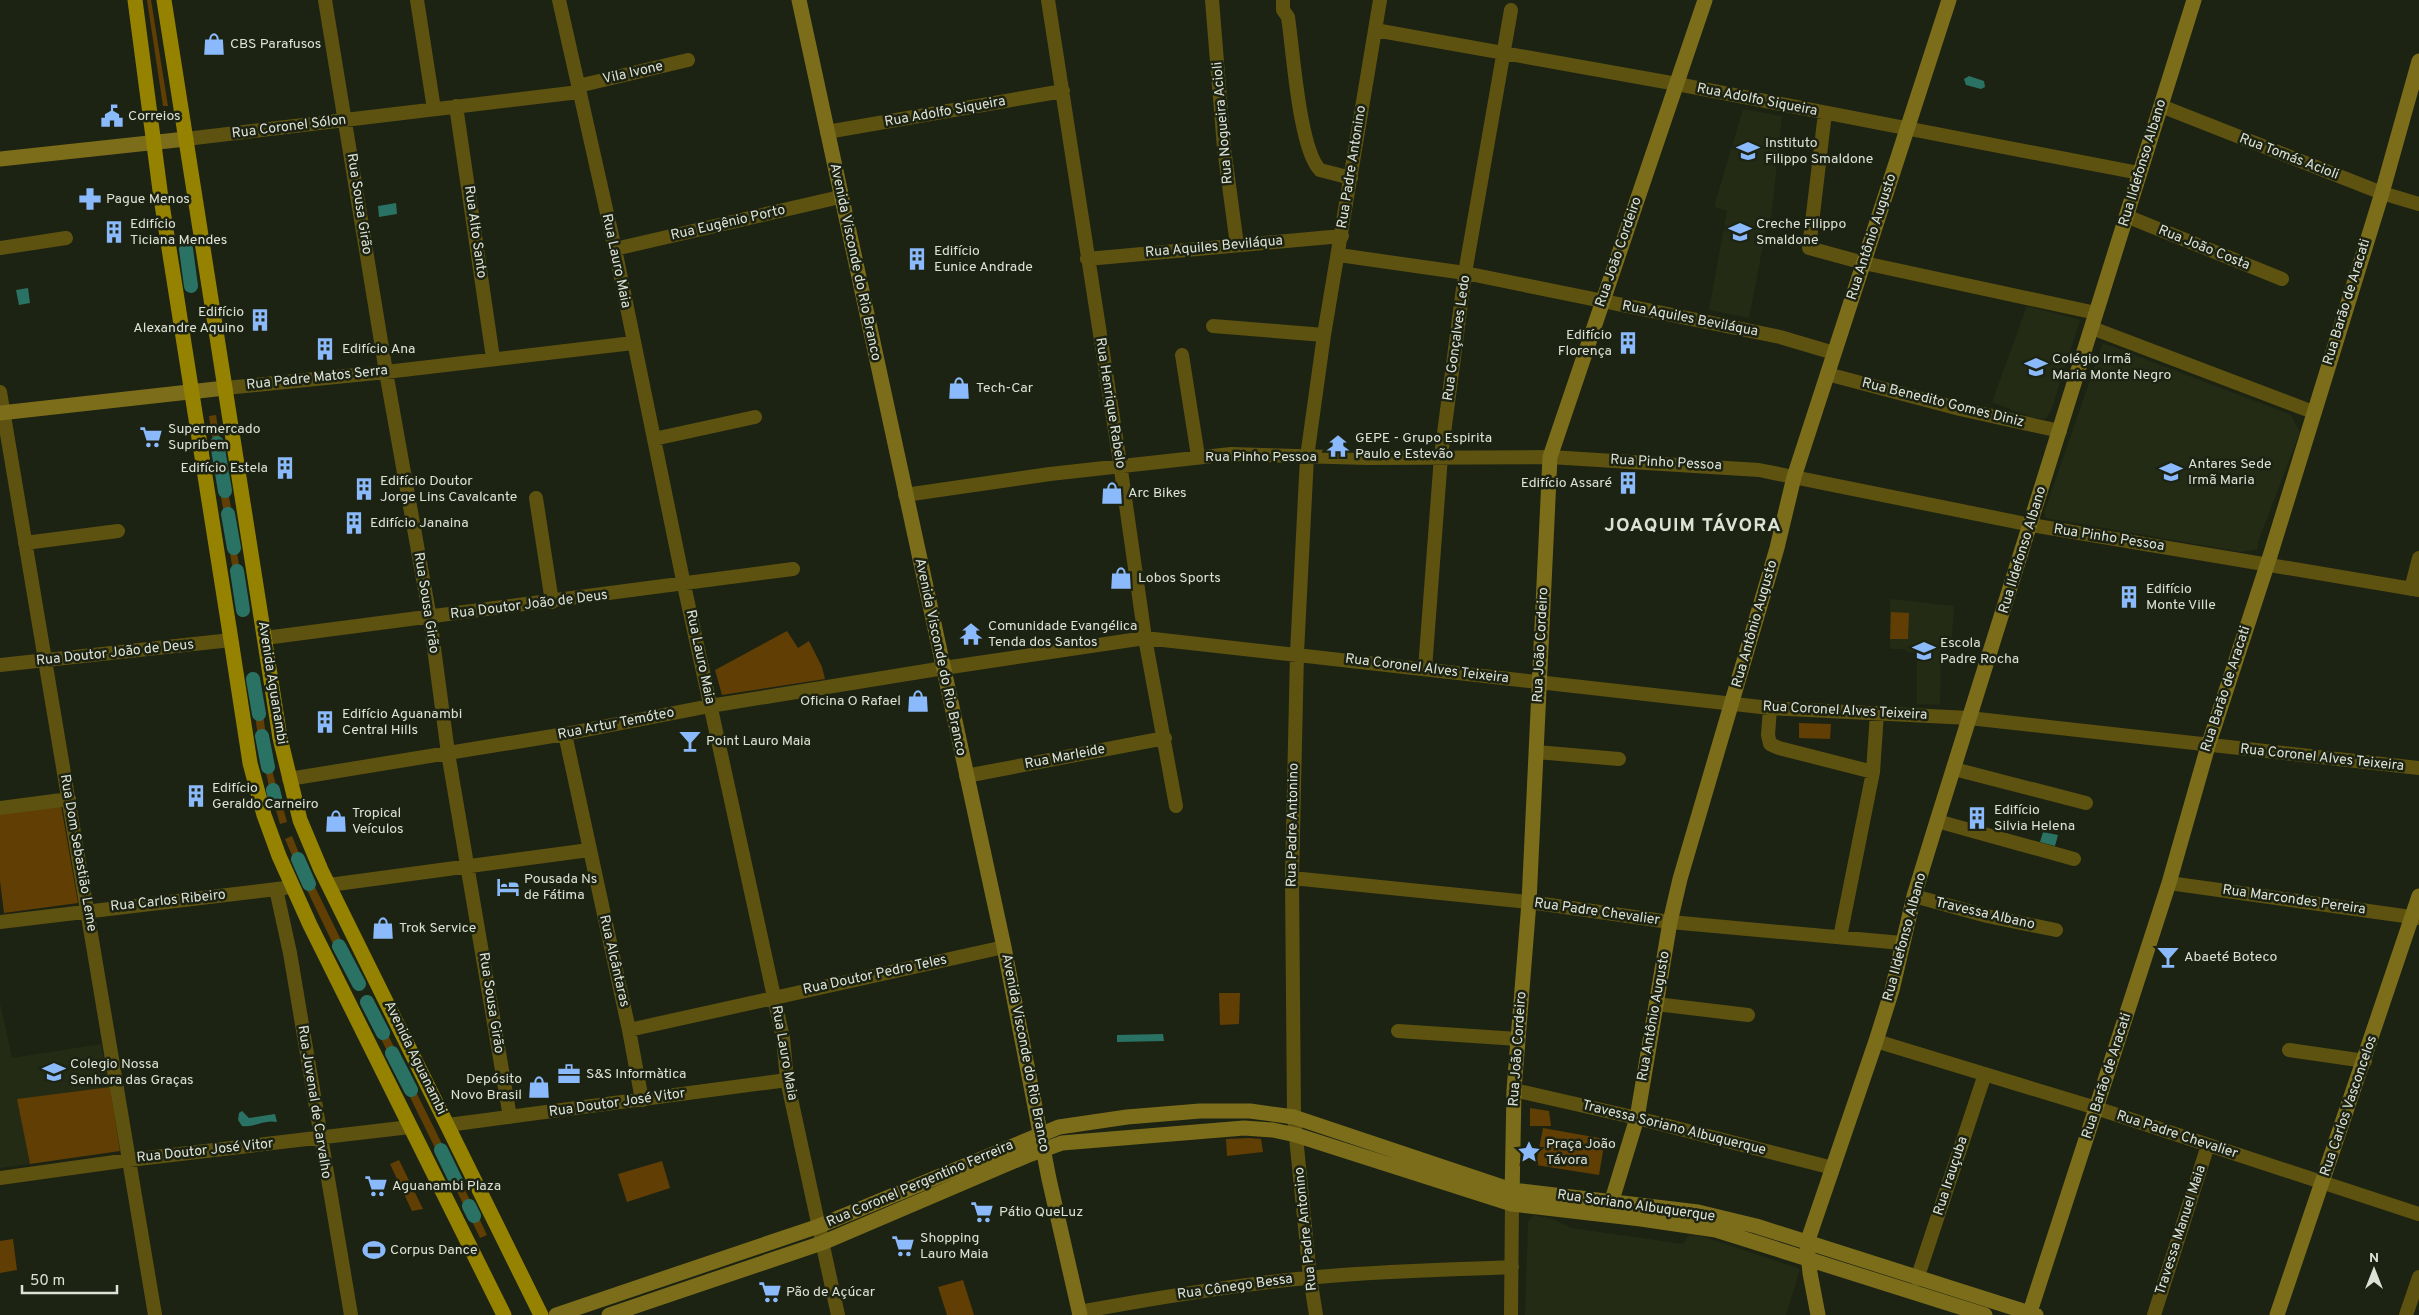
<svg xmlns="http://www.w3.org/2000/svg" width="2419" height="1315" font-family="Overpass,sans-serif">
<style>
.built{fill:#232b15}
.green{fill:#613e04}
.water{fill:#2a7264}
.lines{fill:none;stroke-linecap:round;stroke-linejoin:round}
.canal{stroke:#2a7264;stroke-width:14}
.street{stroke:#5d520f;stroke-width:14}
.secondary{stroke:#7c6d1a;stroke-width:15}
.primary{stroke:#958200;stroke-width:15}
.labels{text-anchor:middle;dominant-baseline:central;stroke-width:5;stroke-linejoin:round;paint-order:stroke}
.poi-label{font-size:14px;fill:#dde2d7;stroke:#1d2313;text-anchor:start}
.street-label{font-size:14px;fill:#dde2d7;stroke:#1d2313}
.district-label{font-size:19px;font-weight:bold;letter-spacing:1px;fill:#dde2d7;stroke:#1d2313}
</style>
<rect width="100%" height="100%" fill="#1d2313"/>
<path class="built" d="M1743,109L1782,116L1771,219H1768L1749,318L1709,310L1727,211L1714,207Z
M2027,306L2080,320L2052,408L2046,419L2033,418L1992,402Z
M2103,343L2291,415L2300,432L2258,542V549L2242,552L2046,518L2044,513Z
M1890,599L1954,606L1952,638L1941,639L1940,705L1917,704V653L1907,652L1906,649H1890Z
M0,1003L12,1058L101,1044L110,1087L18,1099L30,1164L0,1168Z
M1533,1215L1553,1219L1571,1228L1683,1244L1689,1235L1701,1236L1800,1269L1786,1315H1525L1528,1222Z"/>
<path class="green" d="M147,0H151L168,106H163Z
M216,415L220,442L213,443L209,416Z
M228,491L232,513L224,514L220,492Z
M236,547L240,570L233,571L229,548Z
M1891,612L1909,613L1908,639H1890Z
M787,631L798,648L809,641L822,667L825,679L722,695L715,670Z
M263,714L266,736L258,737L255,715Z
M1799,723L1831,724L1830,739L1799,738Z
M271,766L277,789L270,791L265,768Z
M281,800L287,822L280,824L274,803Z
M61,805L78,903L4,913L0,881V814Z
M292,836L301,858L294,860L285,839Z
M313,883L343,944L335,948L305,886Z
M1219,993H1240L1239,1024L1220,1025Z
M386,1031L396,1051L389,1055L379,1035Z
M110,1087L120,1151L30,1164L17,1099Z
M414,1088L444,1148L437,1152L407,1091Z
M1530,1108L1549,1111L1551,1126H1530Z
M1543,1128L1605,1139L1599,1175L1536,1165Z
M1249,1138L1261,1139L1263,1152L1227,1156L1226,1139Z
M399,1160L423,1209L412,1211L390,1164Z
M662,1161L670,1188L627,1202L618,1174Z
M462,1183L472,1205L465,1208L455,1187Z
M477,1214L487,1235L480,1238L470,1217Z
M13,1239L17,1270L0,1273V1241Z
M963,1280L974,1315H947L938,1287Z"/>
<path class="water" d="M1969,76L1984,81L1985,87L1981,89L1966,85L1964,79Z
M396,203L397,214L379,217L378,206Z
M28,288L30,303L19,305L16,290Z
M2043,832L2058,835L2055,846L2040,842Z
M1163,1034L1164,1041L1117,1042V1035Z
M242,1111L249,1118L275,1114L277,1122C263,1119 255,1128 242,1126L238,1120L239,1113Z"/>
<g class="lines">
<path class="canal" d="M186,249L191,286
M217,443L225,491
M228,514L234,548
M237,571L243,610
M253,679L259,714
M262,736L268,767
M273,790L276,802
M298,859L309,884
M339,946L359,984
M367,1002L383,1033
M392,1053L411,1090
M441,1150L458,1185
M469,1206L474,1216"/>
<path class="street" d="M325,0L386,372L430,618L448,753L510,1117
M417,0L434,109
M559,0L615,249L684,585L783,1038L787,1080L838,1315
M1048,0L1119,456L1145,638L1176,806
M1212,0L1224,148L1237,245
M1283,0V10L1288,17C1293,49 1299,149 1320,170L1351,178
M1375,30L1677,84L2139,173
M578,86L688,60
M456,106L493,358
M2161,106L2382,193L2419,204
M1825,113L1809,248L1864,263L2096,313
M827,132L1063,91
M186,139L579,92
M2126,216L2282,279
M0,248L66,238
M615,249L840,197
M1339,255L1465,273L1780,337L1834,353
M1087,259L1342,236
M1213,326L1324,335
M2092,328L2313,412
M1182,355L1198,456
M1827,374L1960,409L2060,431
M225,388L386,372L633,343
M0,392L155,1315
M654,439L755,417
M905,495L1050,474L1231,454L1368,458L1550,457L1759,470L2031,525L2419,590
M536,498L552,602
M25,543L118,531
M2411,589L2419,558
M265,638L793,569
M0,665L231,640
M1425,669L1441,456L1465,273L1511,10
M1770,708L1768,735L1770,744L1779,748L1873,772
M565,734L629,1030L642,1100
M1536,752L1619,759
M1954,769L2086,803
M966,776L1165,738
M289,779L565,734L710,706L944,668L1145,638L1770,708L1969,718L2419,768
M0,808L69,799
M1937,821L2074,859
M1292,878L1529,902L1670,922L1902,943
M2169,883L2419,918
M329,885L589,850
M276,889L290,953L351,1315
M1914,896L1987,916L2056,930
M0,922L285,888
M1840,937L1873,772L1877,713
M1656,1004L1748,1015
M629,1030L1004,947
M1398,1031L1518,1039
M1876,1041L2096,1108L2419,1214
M2289,1050L2365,1061
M1514,1090L1637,1118L1833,1168
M448,1125L787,1080
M0,1178L129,1160L410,1127
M1917,1279L1985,1074
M1079,1312C1155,1298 1231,1285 1307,1278C1375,1271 1444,1270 1512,1267
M1316,1315L1310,1277L1294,1117L1292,878L1297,653L1307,457L1324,335L1380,0
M1511,1315L1512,1204
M2154,1315L2208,1145
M2406,1315L2419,1277"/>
<path class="secondary" d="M799,0L1004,947L1049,1179L1080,1315
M0,159L186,139
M0,413L225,388
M1512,1198L1514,1090L1529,902L1550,457L1705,0
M1612,1200L1637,1118L1670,922L1680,879L1777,548L1794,477L1949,0
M556,1315L819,1226L1059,1127L1127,1117L1200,1111H1250L1294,1117L1512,1190L1698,1212L1756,1226L2036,1315
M609,1315L822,1243L1026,1156L1062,1143L1244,1128L1273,1130L1296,1135L1512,1204L1641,1219L1716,1230L1985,1315
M1818,1315L1810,1273L1807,1243L1876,1041L1892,990L1914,896L1937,821L2194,0
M2029,1315L2169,883L2208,746L2270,556L2382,193L2419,61
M2277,1315L2419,896"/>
<path class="primary" d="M135,0L161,198L231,640L250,763L264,815L279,856L310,925L504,1315
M164,0L280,738L300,820L321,870L541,1315"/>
</g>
<defs>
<symbol id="shop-bare" viewBox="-9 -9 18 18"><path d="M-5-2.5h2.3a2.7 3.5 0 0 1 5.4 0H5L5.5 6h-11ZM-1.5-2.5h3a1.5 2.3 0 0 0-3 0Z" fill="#8abafc" stroke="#1d2313" stroke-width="2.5" paint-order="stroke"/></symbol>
<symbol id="civic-bare" viewBox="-9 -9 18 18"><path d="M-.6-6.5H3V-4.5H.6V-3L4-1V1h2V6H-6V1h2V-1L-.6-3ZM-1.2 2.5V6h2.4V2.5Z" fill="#8abafc" stroke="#1d2313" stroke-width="2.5" paint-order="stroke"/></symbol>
<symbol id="school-bare" viewBox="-9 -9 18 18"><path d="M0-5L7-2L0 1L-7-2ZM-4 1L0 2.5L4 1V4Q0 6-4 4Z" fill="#8abafc" stroke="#1d2313" stroke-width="2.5" paint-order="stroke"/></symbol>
<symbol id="pharmacy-bare" viewBox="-9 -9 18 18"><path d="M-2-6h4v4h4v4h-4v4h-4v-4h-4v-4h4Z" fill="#8abafc" stroke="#1d2313" stroke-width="2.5" paint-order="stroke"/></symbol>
<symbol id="building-bare" viewBox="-9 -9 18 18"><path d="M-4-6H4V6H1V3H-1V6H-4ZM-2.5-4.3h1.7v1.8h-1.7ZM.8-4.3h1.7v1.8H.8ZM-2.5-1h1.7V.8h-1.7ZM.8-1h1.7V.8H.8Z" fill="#8abafc" stroke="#1d2313" stroke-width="2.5" paint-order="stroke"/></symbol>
<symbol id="supermarket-bare" viewBox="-9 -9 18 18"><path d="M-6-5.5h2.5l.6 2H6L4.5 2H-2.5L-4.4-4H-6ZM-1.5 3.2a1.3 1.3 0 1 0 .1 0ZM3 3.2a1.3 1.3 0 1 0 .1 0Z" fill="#8abafc" stroke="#1d2313" stroke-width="2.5" paint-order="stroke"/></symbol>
<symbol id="temple-bare" viewBox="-9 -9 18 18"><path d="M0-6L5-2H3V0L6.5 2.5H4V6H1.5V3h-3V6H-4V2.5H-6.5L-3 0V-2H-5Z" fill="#8abafc" stroke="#1d2313" stroke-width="2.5" paint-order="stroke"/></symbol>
<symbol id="bar-bare" viewBox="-9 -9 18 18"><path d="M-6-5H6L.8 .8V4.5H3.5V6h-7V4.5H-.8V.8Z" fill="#8abafc" stroke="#1d2313" stroke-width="2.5" paint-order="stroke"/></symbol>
<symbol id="hotel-bare" viewBox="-9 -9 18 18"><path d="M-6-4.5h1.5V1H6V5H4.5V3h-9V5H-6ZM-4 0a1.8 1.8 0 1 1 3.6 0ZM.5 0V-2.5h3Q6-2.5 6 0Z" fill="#8abafc" stroke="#1d2313" stroke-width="2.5" paint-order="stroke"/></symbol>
<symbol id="office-bare" viewBox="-9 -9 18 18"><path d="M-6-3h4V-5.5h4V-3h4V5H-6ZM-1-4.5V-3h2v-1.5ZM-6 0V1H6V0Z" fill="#8abafc" stroke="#1d2313" stroke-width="2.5" paint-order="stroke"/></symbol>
<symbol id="sight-bare" viewBox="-9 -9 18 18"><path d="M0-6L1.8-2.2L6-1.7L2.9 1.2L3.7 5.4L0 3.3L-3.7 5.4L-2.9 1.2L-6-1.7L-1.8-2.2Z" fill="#8abafc" stroke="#1d2313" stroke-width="2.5" paint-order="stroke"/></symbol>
<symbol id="stadium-bare" viewBox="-9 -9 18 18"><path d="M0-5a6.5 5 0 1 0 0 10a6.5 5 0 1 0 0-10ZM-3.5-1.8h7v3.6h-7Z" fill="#8abafc" stroke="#1d2313" stroke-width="2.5" paint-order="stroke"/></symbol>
</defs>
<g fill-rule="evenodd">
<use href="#shop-bare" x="198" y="28" width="32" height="32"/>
<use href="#civic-bare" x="96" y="100" width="32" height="32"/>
<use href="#school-bare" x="1732" y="135" width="32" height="32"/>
<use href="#pharmacy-bare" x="74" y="183" width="32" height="32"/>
<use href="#building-bare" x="98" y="216" width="32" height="32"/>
<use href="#school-bare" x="1724" y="216" width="32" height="32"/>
<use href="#building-bare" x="901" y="243" width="32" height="32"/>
<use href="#building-bare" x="244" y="304" width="32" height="32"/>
<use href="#building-bare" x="1612" y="327" width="32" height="32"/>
<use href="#building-bare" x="309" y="333" width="32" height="32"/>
<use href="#school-bare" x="2020" y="351" width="32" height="32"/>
<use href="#shop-bare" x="943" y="372" width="32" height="32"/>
<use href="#supermarket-bare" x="135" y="421" width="32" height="32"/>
<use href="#temple-bare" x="1322" y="430" width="32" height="32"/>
<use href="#building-bare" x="269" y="452" width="32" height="32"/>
<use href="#school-bare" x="2155" y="456" width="32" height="32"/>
<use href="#building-bare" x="1612" y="467" width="32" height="32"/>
<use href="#building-bare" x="348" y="473" width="32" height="32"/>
<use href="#shop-bare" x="1096" y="477" width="32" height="32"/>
<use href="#building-bare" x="338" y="507" width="32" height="32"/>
<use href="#shop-bare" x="1105" y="562" width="32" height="32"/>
<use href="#building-bare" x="2113" y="581" width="32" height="32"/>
<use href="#temple-bare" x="955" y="618" width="32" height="32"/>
<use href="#school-bare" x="1908" y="635" width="32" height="32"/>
<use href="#shop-bare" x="902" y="685" width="32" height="32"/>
<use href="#building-bare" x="309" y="706" width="32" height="32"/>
<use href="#bar-bare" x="674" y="725" width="32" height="32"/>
<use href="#building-bare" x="180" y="780" width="32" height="32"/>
<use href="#building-bare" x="1961" y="802" width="32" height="32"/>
<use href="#shop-bare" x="320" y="805" width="32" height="32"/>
<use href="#hotel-bare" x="492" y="871" width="32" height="32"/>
<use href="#shop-bare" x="367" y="912" width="32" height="32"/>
<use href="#bar-bare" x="2152" y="941" width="32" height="32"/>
<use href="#school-bare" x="38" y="1056" width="32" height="32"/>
<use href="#office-bare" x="553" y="1058" width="32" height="32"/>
<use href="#shop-bare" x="523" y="1071" width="32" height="32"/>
<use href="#sight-bare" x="1513" y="1136" width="32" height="32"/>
<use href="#supermarket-bare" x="360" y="1170" width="32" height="32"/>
<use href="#supermarket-bare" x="966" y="1196" width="32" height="32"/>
<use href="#supermarket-bare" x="887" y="1230" width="32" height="32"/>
<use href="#stadium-bare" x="358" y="1234" width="32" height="32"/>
<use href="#supermarket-bare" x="754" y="1276" width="32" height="32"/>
</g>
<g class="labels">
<g class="poi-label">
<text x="230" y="44">CBS Parafusos</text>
<text x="128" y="116">Correios</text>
<text x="1765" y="143">Instituto<tspan x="1765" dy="16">Filippo Smaldone</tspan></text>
<text x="106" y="199">Pague Menos</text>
<text x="130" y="224">Edifício<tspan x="130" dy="16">Ticiana Mendes</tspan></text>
<text x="1756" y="224">Creche Filippo<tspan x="1756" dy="16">Smaldone</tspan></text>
<text x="934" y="251">Edifício<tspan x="934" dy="16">Eunice Andrade</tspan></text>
<text x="244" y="312" text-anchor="end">Edifício<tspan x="244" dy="16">Alexandre Aquino</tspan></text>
<text x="1612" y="335" text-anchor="end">Edifício<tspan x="1612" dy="16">Florença</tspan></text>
<text x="342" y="349">Edifício Ana</text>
<text x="2052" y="359">Colégio Irmã<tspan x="2052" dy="16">Maria Monte Negro</tspan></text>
<text x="976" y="388">Tech-Car</text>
<text x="168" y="429">Supermercado<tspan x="168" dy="16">Supribem</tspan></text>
<text x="1355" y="438">GEPE - Grupo Espirita<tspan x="1355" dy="16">Paulo e Estevão</tspan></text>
<text x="2188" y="464">Antares Sede<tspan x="2188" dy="16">Irmã Maria</tspan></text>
<text x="268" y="468" text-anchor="end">Edifício Estela</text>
<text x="380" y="481">Edifício Doutor<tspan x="380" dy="16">Jorge Lins Cavalcante</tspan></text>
<text x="1612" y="483" text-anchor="end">Edifício Assaré</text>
<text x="1128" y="493">Arc Bikes</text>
<text x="370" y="523">Edifício Janaina</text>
<text x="1138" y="578">Lobos Sports</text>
<text x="2146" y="589">Edifício<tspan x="2146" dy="16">Monte Ville</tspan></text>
<text x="988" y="626">Comunidade Evangélica<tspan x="988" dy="16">Tenda dos Santos</tspan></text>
<text x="1940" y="643">Escola<tspan x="1940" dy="16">Padre Rocha</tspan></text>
<text x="901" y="701" text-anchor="end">Oficina O Rafael</text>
<text x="342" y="714">Edifício Aguanambi<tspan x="342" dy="16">Central Hills</tspan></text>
<text x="706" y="741">Point Lauro Maia</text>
<text x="212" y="788">Edifício<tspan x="212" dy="16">Geraldo Carneiro</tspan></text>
<text x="1994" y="810">Edifício<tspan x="1994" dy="16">Silvia Helena</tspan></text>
<text x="352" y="813">Tropical<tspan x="352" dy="16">Veículos</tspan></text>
<text x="524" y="879">Pousada Ns<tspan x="524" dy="16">de Fátima</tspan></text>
<text x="399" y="928">Trok Service</text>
<text x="2184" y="957">Abaeté Boteco</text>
<text x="70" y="1064">Colegio Nossa<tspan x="70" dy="16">Senhora das Graças</tspan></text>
<text x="586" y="1074">S&amp;S Informàtica</text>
<text x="522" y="1079" text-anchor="end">Depósito<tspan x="522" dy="16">Novo Brasil</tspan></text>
<text x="1546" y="1144">Praça João<tspan x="1546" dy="16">Távora</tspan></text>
<text x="392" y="1186">Aguanambi Plaza</text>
<text x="999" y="1212">Pátio QueLuz</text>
<text x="920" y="1238">Shopping<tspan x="920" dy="16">Lauro Maia</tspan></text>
<text x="390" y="1250">Corpus Dance</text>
<text x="786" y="1292">Pão de Açúcar</text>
</g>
<g class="street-label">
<text transform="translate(633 73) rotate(-13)">Vila Ivone</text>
<text transform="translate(1757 100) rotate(11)">Rua Adolfo Siqueira</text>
<text transform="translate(945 112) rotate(-10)">Rua Adolfo Siqueira</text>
<text transform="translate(1223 123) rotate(-95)">Rua Nogueira Acioli</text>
<text transform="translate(289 127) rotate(-7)">Rua Coronel Sólon</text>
<text transform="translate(2289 157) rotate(21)">Rua Tomás Acioli</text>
<text transform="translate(2143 163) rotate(-73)">Rua Ildefonso Albano</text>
<text transform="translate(1352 167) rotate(-81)">Rua Padre Antonino</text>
<text transform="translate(359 204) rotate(81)">Rua Sousa Girão</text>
<text transform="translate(728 223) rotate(-13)">Rua Eugênio Porto</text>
<text transform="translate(475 232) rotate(82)">Rua Alto Santo</text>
<text transform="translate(1872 237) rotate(-72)">Rua Antônio Augusto</text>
<text transform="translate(1214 247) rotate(-5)">Rua Aquiles Beviláqua</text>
<text transform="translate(2204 248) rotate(22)">Rua João Costa</text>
<text transform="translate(1619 252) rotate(-71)">Rua João Cordeiro</text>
<text transform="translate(616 261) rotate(78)">Rua Lauro Maia</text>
<text transform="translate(855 262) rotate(78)">Avenida Visconde do Rio Branco</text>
<text transform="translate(2347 302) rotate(-73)">Rua Barão de Aracati</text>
<text transform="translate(1690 319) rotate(11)">Rua Aquiles Beviláqua</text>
<text transform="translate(1457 338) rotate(-82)">Rua Gonçalves Ledo</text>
<text transform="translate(317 378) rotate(-6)">Rua Padre Matos Serra</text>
<text transform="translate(1110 403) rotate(81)">Rua Henrique Rabelo</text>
<text transform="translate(1943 403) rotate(14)">Rua Benedito Gomes Diniz</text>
<text x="1261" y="457">Rua Pinho Pessoa</text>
<text transform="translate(1666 463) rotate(3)">Rua Pinho Pessoa</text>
<text transform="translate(2109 538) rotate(9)">Rua Pinho Pessoa</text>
<text transform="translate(2023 550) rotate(-73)">Rua Ildefonso Albano</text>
<text transform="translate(426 603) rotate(81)">Rua Sousa Girão</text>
<text transform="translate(529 605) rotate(-7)">Rua Doutor João de Deus</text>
<text transform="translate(1755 624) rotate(-74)">Rua Antônio Augusto</text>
<text transform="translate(1541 645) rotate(-87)">Rua João Cordeiro</text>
<text transform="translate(115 653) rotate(-6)">Rua Doutor João de Deus</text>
<text transform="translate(700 657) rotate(78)">Rua Lauro Maia</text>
<text transform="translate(940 657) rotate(78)">Avenida Visconde do Rio Branco</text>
<text transform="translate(1427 669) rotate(7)">Rua Coronel Alves Teixeira</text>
<text transform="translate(272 683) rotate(81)">Avenida Aguanambi</text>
<text transform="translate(2226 689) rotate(-72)">Rua Barão de Aracati</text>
<text transform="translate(1845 711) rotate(3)">Rua Coronel Alves Teixeira</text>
<text transform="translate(616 724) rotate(-11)">Rua Artur Temóteo</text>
<text transform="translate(1065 757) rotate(-11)">Rua Marleide</text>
<text transform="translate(2322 758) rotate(6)">Rua Coronel Alves Teixeira</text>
<text transform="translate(1293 825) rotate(-89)">Rua Padre Antonino</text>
<text transform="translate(78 853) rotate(80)">Rua Dom Sebastião Leme</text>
<text transform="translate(2294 900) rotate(8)">Rua Marcondes Pereira</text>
<text transform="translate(168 901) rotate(-6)">Rua Carlos Ribeiro</text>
<text transform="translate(1597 912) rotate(8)">Rua Padre Chevalier</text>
<text transform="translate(1985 914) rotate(13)">Travessa Albano</text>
<text transform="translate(1905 937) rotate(-75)">Rua Ildefonso Albano</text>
<text transform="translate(614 961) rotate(77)">Rua Alcântaras</text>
<text transform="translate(875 975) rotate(-12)">Rua Doutor Pedro Teles</text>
<text transform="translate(491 1003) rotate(81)">Rua Sousa Girão</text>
<text transform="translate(1654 1016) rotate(-80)">Rua Antônio Augusto</text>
<text transform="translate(1518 1049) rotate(-86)">Rua João Cordeiro</text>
<text transform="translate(784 1053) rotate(80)">Rua Lauro Maia</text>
<text transform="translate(1025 1053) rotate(79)">Avenida Visconde do Rio Branco</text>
<text transform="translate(415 1058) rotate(64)">Avenida Aguanambi</text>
<text transform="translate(2107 1076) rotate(-72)">Rua Barão de Aracati</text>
<text transform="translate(314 1102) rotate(81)">Rua Juvenal de Carvalho</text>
<text transform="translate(617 1103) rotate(-8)">Rua Doutor José Vitor</text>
<text transform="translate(2349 1106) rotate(-71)">Rua Carlos Vasconcelos</text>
<text transform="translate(1674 1128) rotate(14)">Travessa Soriano Albuquerque</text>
<text transform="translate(2177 1135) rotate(18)">Rua Padre Chevalier</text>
<text transform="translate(205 1151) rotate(-6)">Rua Doutor José Vitor</text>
<text transform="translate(1951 1176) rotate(-72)">Rua Irauçuba</text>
<text transform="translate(920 1184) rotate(-23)">Rua Coronel Pergentino Ferreira</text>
<text transform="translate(1636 1206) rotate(8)">Rua Soriano Albuquerque</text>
<text transform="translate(1306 1229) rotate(-96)">Rua Padre Antonino</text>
<text transform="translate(2181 1230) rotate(-72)">Travessa Manuel Maia</text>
<text transform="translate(1235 1287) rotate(-8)">Rua Cônego Bessa</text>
</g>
<g class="district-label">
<text x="1693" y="526">JOAQUIM TÁVORA</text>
</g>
</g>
<g transform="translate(2374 1270)" stroke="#1d2313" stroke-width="4" paint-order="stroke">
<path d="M0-4L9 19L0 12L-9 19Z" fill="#dde2d7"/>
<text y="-8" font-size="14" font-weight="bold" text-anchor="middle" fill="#dde2d7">N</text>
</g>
<path d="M22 1285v8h95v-8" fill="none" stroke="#dde2d7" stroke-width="2.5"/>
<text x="30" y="1285" font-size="15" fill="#dde2d7" stroke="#1d2313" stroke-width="4" paint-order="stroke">50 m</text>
</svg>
